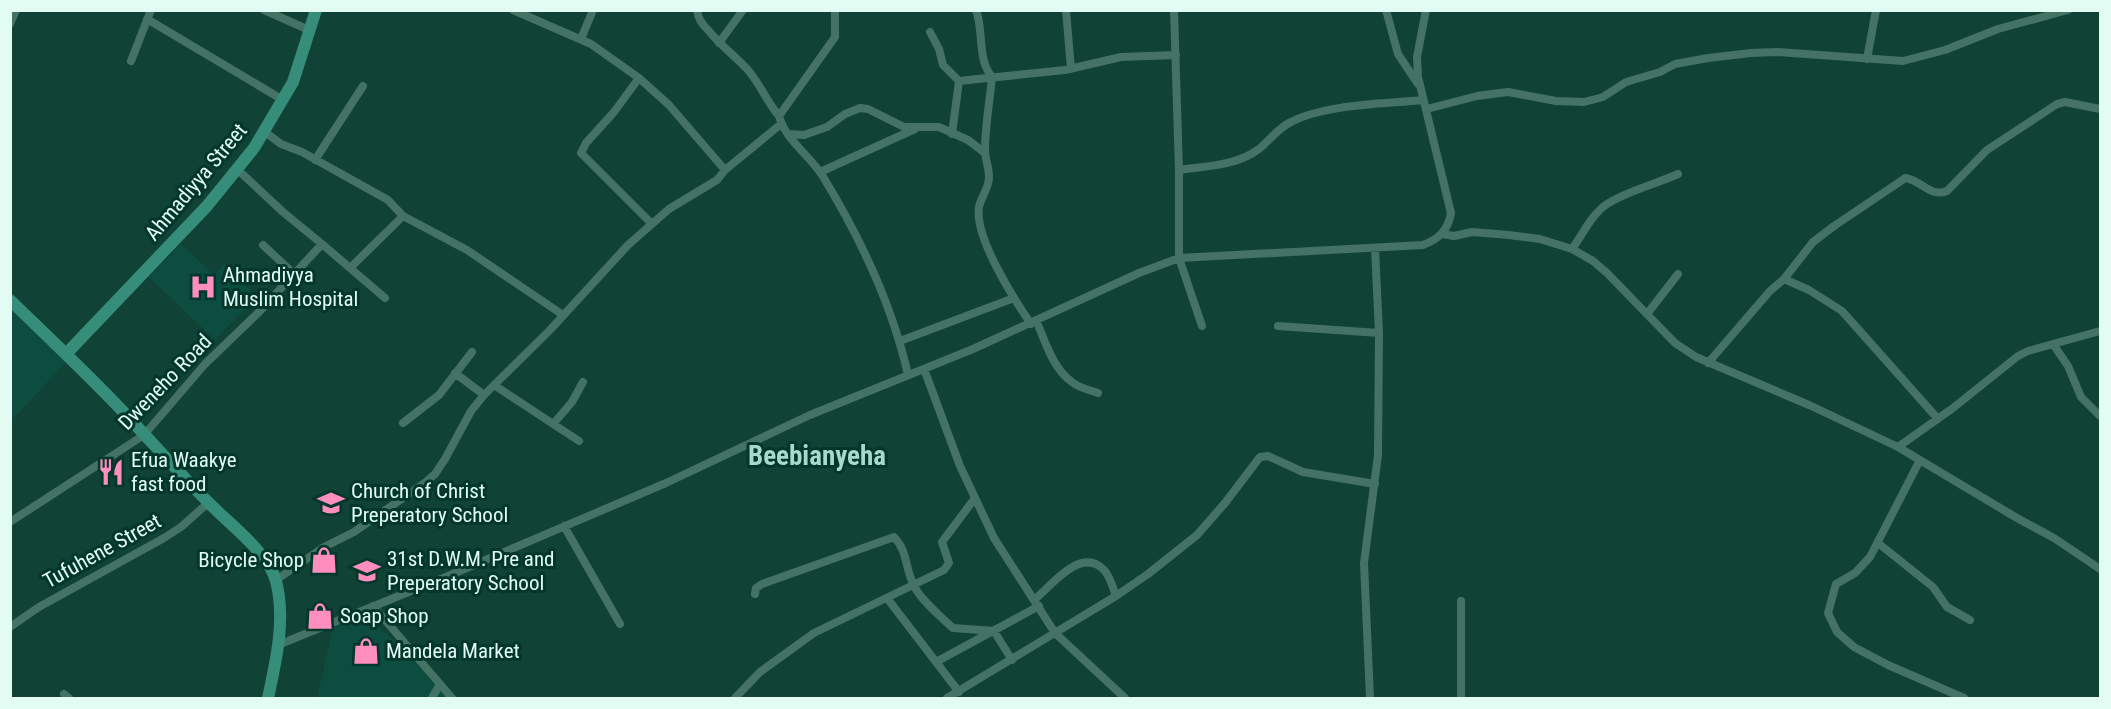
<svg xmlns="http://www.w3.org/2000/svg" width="2111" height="709" font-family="'Roboto Condensed',sans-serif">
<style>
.built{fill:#0d4d40}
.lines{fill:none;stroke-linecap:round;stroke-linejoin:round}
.street{stroke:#447265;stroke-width:8}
.secondary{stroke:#368d79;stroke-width:12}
.labels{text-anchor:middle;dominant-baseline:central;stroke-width:6;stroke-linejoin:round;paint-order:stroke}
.street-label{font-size:21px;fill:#e2fbf3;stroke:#03372c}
.poi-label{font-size:21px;fill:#e2fbf3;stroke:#03372c;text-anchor:start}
.district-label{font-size:27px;font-weight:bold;fill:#a8d9ca;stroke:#03372c}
</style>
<rect width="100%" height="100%" fill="#114236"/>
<path class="built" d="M181,244L214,275L224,265L257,296L215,340L149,277Z
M10,294L72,356L11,421H10Z
M369,618L429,673L448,698H317L333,628Z"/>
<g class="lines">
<path class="street" d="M264,10L309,30
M513,10L591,44L639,78L669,105L725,170
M697,10C698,19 702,24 708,30C720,45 735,56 748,70C760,84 767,102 779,116
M835,10V37L779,116C785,139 809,155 822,175C860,237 892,304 908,375
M976,10C984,31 977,60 992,77C990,101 985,126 985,150C985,159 989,167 989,177C989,188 981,197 979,207C974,237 1014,299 1031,324
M1066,10L1071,69
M1174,10L1179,170V258L1202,326
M1386,10L1398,54L1418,84
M147,19L283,100
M10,24L16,10
M930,32L939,49L943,65L959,81L1065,70L1121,57L1176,55
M581,39L593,10
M719,43L743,10
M1867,59L1876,10
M131,61L151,10
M639,78L614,112L586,143L581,153L651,223
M1427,109L1477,96L1508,92L1556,101L1584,102L1603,97L1626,82L1660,72L1675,64L1708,58L1751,53L1778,52L1903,61L1945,50L1998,29L2068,10
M265,132L281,144L302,152L388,200L403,216L467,250L563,315
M788,134L804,135L827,127L845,114L860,108L868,109L904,127H939L968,140L985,153
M952,134L959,81
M315,160L363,86
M238,170L283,212L322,244
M1179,170C1207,166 1236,166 1259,149C1270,140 1278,128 1291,122C1325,104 1385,104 1423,100
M820,172L915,129
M1442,234L1454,236L1472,232L1509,235L1540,239L1572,249L1593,261L1607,273L1675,343L1696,357L1809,405L1898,447L2017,518L2054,538L2100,569
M263,245L294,274
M1572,249C1583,234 1591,215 1607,204C1627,191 1656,184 1678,174
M350,268L385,298
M1784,279L1809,290L1842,311L1938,419
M1647,314L1678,274
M1036,320C1045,341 1053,369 1072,382C1079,388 1090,390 1098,393
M1278,326L1379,333
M900,341L1014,298
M2053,344L2068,366L2081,397L2100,416
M1708,363L1770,291L1784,279L1813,242L1834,226L1901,181L1905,178C1922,180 1930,198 1947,191L1987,150L2057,104L2065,102L2100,109
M924,369L960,466L994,538L1055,633L1125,698
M455,373L484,395
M494,385L579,441
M403,423L439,395L472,352
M554,423L572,402L583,382
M1898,447L1953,408L2018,356L2028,351L2100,331
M1920,460L1870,557L1855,573L1836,584L1828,613L1837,632L1854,647L1888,665L1964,698
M10,522L144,435L205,364L259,312L322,244L350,268L403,216
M564,526L620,624
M1878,543L1933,587L1947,607L1970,620
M276,580L324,547L354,532L426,482L435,474L445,459L471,411L484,395L549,331L628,245L669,209L717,180L725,170L781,124
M755,594L756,588L762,584L894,537C908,551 905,569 914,586C921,600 941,617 953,628L994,631L1012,660
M887,598L959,692
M1034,600C1052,585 1081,546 1104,570C1110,576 1113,588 1116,596
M373,606L452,698
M10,627L39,607L164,538L181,527L208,503
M278,645L448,576L666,483L810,415L973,349L1139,273L1179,258L1423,245C1439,239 1448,230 1451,213L1418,77L1417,57L1426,10
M936,662L1039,606
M64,694L69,698
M432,698L440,684
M735,698L760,672L814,633L944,570L949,563L942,542L975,498
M947,698L1116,596L1148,574L1197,535L1225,503L1260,457L1268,456L1303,472L1375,484
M1370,698L1364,563L1378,455L1379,333L1375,248
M1461,698V601"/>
<path class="secondary" d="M10,300C44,333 78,365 111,399C144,433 175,469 208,502C229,524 268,552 276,581C286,619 276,661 268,698
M66,354L207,206L254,148L293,82L316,10"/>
</g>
<defs>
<symbol id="hospital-bare" viewBox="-9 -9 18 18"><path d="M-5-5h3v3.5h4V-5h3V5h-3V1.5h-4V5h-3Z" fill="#fe8ebe" stroke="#03372c" stroke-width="2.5" paint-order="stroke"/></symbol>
<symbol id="restaurant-bare" viewBox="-9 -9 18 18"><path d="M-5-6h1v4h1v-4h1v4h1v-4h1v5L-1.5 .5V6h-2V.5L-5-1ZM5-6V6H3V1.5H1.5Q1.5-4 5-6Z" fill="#fe8ebe" stroke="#03372c" stroke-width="2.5" paint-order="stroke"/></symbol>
<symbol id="school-bare" viewBox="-9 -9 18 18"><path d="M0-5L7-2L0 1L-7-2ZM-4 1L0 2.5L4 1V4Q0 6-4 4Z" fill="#fe8ebe" stroke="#03372c" stroke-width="2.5" paint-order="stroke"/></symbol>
<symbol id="shop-bare" viewBox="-9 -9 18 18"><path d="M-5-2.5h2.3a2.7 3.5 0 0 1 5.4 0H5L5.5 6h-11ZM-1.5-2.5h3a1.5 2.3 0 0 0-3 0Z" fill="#fe8ebe" stroke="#03372c" stroke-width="2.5" paint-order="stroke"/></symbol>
</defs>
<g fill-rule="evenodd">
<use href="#hospital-bare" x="184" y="268" width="38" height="38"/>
<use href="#restaurant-bare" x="92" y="453" width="38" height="38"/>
<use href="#school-bare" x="312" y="484" width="38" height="38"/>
<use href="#shop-bare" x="305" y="541" width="38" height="38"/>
<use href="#school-bare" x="348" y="552" width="38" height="38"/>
<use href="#shop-bare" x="301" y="597" width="38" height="38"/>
<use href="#shop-bare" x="347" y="632" width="38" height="38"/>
</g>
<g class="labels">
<g class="street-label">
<text transform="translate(196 182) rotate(-50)">Ahmadiyya Street</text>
<text transform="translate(165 382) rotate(-46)">Dweneho Road</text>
<text transform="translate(102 551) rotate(-29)">Tufuhene Street</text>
</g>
<g class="poi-label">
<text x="223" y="275">Ahmadiyya<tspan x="223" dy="24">Muslim Hospital</tspan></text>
<text x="131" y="460">Efua Waakye<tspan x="131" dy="24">fast food</tspan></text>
<text x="351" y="491">Church of Christ<tspan x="351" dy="24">Preperatory School</tspan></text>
<text x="387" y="559">31st D.W.M. Pre and<tspan x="387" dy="24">Preperatory School</tspan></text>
<text x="304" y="560" text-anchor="end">Bicycle Shop</text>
<text x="340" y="616">Soap Shop</text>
<text x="386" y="651">Mandela Market</text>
</g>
<g class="district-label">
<text x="817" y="456">Beebianyeha</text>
</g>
</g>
<rect width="2111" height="709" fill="none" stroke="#e2fbf3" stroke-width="24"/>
</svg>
